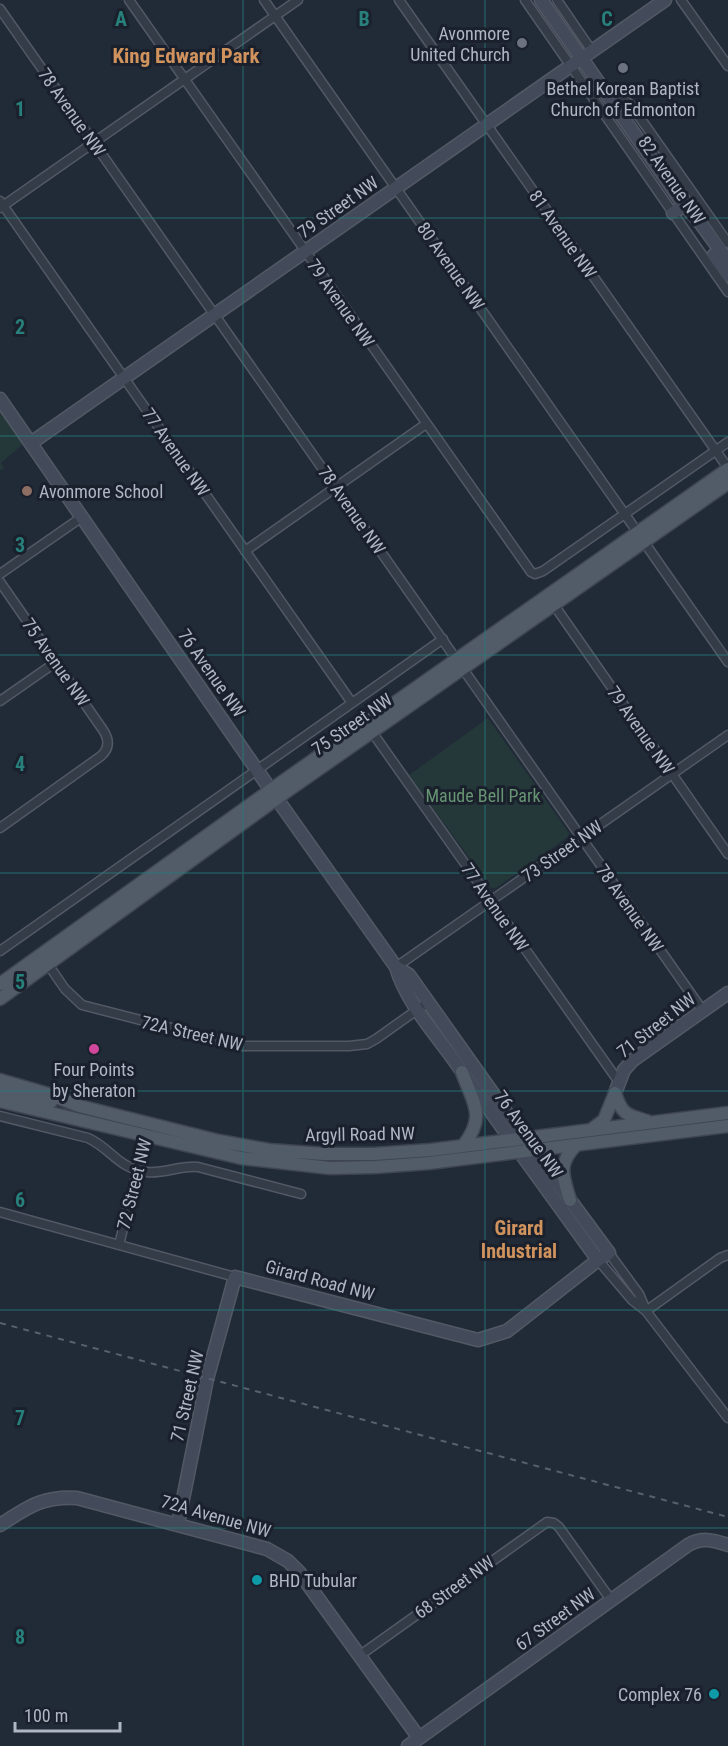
<svg xmlns="http://www.w3.org/2000/svg" width="728" height="1746" font-family="'Roboto Condensed',sans-serif">
<style>
.green{fill:#243739}
.lines{fill:none;stroke-linecap:round;stroke-linejoin:round}
.street-casing{stroke:#525965;stroke-width:11}
.secondary-casing{stroke:#525965;stroke-width:15}
.primary-casing{stroke:#3e4551;stroke-width:15}
.street{stroke:#343c48;stroke-width:8}
.secondary{stroke:#434b5b;stroke-width:12}
.primary{stroke:#525b68;stroke-width:12}
.rail{stroke:#56606f;stroke-width:2;stroke-dasharray:6 6;stroke-linecap:butt}
.grid{fill:none;stroke:#27807b;stroke-width:1.5;stroke-opacity:0.55}
.worship-dot{fill:#6b7280;stroke:#1a212c;stroke-width:2}
.education-dot{fill:#8d6e63;stroke:#1a212c;stroke-width:2}
.hotel-dot{fill:#d1479c;stroke:#1a212c;stroke-width:2}
.culture-dot{fill:#0f9aa8;stroke:#1a212c;stroke-width:2}
.labels{text-anchor:middle;dominant-baseline:central;stroke-width:6;stroke-linejoin:round;paint-order:stroke}
.poi-label{font-size:18px;fill:#afb6c4;stroke:#1a212c;text-anchor:end}
.street-label{font-size:18px;fill:#afb6c4;stroke:#1a212c}
.park-label{font-size:18px;fill:#679473;stroke:#1a212c}
.neighbourhood-label{font-size:20px;font-weight:bold;fill:#d0935e;stroke:#1a212c}
.quarter-label{font-size:21px;font-weight:bold;fill:#d0935e;stroke:#1a212c}
.grid-label{font-size:20px;text-anchor:middle;font-weight:bold;fill:#27807b;stroke:#1a212c;stroke-width:6;stroke-linejoin:round;paint-order:stroke}
</style>
<rect width="100%" height="100%" fill="#212a37"/>
<path class="green" d="M0,412L23,444L1,463L4,468L0,471Z
M488,718L569,833L568,837L496,888H491L409,775Z"/>
<g class="lines">
<defs>
<path id="street" d="M129,0L531,572L535,574L543,571L728,442
M264,0L638,533
M399,0L728,468
M525,0L728,292
M557,0L592,51
M681,0L728,66
M0,9L703,1011
M609,98L626,101L631,105L728,243
M0,201L352,703
M0,208L298,0
M644,542L728,662
M245,551L426,424
M0,574L82,517
M0,582L103,730C109,739 110,748 101,756L0,828
M554,605L728,854
M0,701L56,662
M372,732L619,1082
M0,951L443,639
M45,960L65,989L82,1005L242,1046H349L367,1044L376,1039L428,1002
M396,967L728,735
M0,1116L88,1138C112,1149 117,1168 147,1172C164,1174 181,1165 198,1167L301,1194
M0,1212L235,1277
M119,1245L147,1131
M609,1253L639,1294L645,1308
M598,1260L632,1300L646,1311L728,1418
M646,1311L720,1258L728,1255
M359,1656L547,1522L554,1523L559,1527L611,1600"/>
<path id="secondary" d="M541,0L684,205L699,221L728,261
M673,213L684,205
M714,255L728,275
M0,399L277,799L396,967C406,1002 435,1033 456,1063C503,1129 550,1194 598,1260
M31,443L665,0
M615,1093L624,1070L633,1060L728,993
M178,1524L207,1379L235,1277L478,1340L507,1331L598,1260L609,1253L533,1150L409,975L396,967
M0,1525C28,1507 42,1496 77,1498L267,1549L288,1561L299,1572L419,1738
M408,1746L688,1545C702,1537 713,1540 728,1545"/>
<path id="primary" d="M0,984L279,784L728,469
M0,999L286,792L728,483
M462,1072C473,1104 487,1115 463,1146
M0,1080L48,1094L79,1106L219,1141L269,1150L324,1154H374L431,1150L728,1113
M0,1091L51,1102
M615,1093C622,1115 627,1115 647,1121
M0,1101L241,1158L330,1168L375,1167L429,1163L728,1126
M592,1129L604,1120L615,1093
M570,1200C563,1175 557,1165 576,1145"/>
</defs>
<use href="#street" class="street-casing"/>
<use href="#secondary" class="secondary-casing"/>
<use href="#primary" class="primary-casing"/>
<use href="#street" class="street"/>
<use href="#secondary" class="secondary"/>
<use href="#primary" class="primary"/>
<path class="rail" d="M0,1323L728,1517"/>
</g>
<path class="grid" d="M243,0V1746M485,0V1746M0,218H728M0,436H728M0,655H728M0,873H728M0,1091H728M0,1310H728M0,1528H728"/>
<g class="worship-dot">
<circle cx="522" cy="43" r="6"/>
<circle cx="623" cy="68" r="6"/>
</g>
<circle class="education-dot" cx="27" cy="491" r="6"/>
<circle class="hotel-dot" cx="94" cy="1049" r="6"/>
<g class="culture-dot">
<circle cx="257" cy="1580" r="6"/>
<circle cx="714" cy="1694" r="6"/>
</g>
<g class="labels">
<g class="poi-label">
<text x="510" y="33">Avonmore<tspan x="510" dy="21">United Church</tspan></text>
<text x="623" y="88" text-anchor="middle">Bethel Korean Baptist<tspan x="623" dy="21">Church of Edmonton</tspan></text>
<text x="39" y="491" text-anchor="start">Avonmore School</text>
<text x="94" y="1069" text-anchor="middle">Four Points<tspan x="94" dy="21">by Sheraton</tspan></text>
<text x="269" y="1580" text-anchor="start">BHD Tubular</text>
<text x="702" y="1694">Complex 76</text>
</g>
<g class="street-label">
<text transform="translate(72 112) rotate(55)">78 Avenue NW</text>
<text transform="translate(672 180) rotate(55)">82 Avenue NW</text>
<text transform="translate(338 207) rotate(-35)">79 Street NW</text>
<text transform="translate(563 234) rotate(55)">81 Avenue NW</text>
<text transform="translate(451 266) rotate(55)">80 Avenue NW</text>
<text transform="translate(341 303) rotate(55)">79 Avenue NW</text>
<text transform="translate(176 452) rotate(55)">77 Avenue NW</text>
<text transform="translate(352 510) rotate(55)">78 Avenue NW</text>
<text transform="translate(56 662) rotate(55)">75 Avenue NW</text>
<text transform="translate(212 673) rotate(55)">76 Avenue NW</text>
<text transform="translate(352 724) rotate(-35)">75 Street NW</text>
<text transform="translate(641 730) rotate(55)">79 Avenue NW</text>
<text transform="translate(562 851) rotate(-35)">73 Street NW</text>
<text transform="translate(495 907) rotate(55)">77 Avenue NW</text>
<text transform="translate(630 908) rotate(55)">78 Avenue NW</text>
<text transform="translate(656 1025) rotate(-38)">71 Street NW</text>
<text transform="translate(192 1033) rotate(13)">72A Street NW</text>
<text transform="translate(360 1134) rotate(-1)">Argyll Road NW</text>
<text transform="translate(529 1134) rotate(54)">76 Avenue NW</text>
<text transform="translate(134 1184) rotate(-76)">72 Street NW</text>
<text transform="translate(320 1280) rotate(15)">Girard Road NW</text>
<text transform="translate(187 1396) rotate(-77)">71 Street NW</text>
<text transform="translate(216 1516) rotate(16)">72A Avenue NW</text>
<text transform="translate(454 1587) rotate(-36)">68 Street NW</text>
<text transform="translate(555 1619) rotate(-36)">67 Street NW</text>
</g>
<g class="park-label">
<text x="483" y="795">Maude Bell Park</text>
</g>
<g class="neighbourhood-label">
<text x="519" y="1228">Girard<tspan x="519" dy="23">Industrial</tspan></text>
</g>
<g class="quarter-label">
<text x="186" y="56">King Edward Park</text>
</g>
</g>
<g class="grid-label">
<text x="121" y="26">A</text>
<text x="364" y="26">B</text>
<text x="607" y="26">C</text>
<text x="20" y="116">1</text>
<text x="20" y="334">2</text>
<text x="20" y="552">3</text>
<text x="20" y="771">4</text>
<text x="20" y="989">5</text>
<text x="20" y="1207">6</text>
<text x="20" y="1425">7</text>
<text x="20" y="1644">8</text>
</g>
<path d="M15 1722v9h105v-9" fill="none" stroke="#afb6c4" stroke-width="3"/>
<text x="24" y="1722" font-size="18" fill="#afb6c4" stroke="#1a212c" stroke-width="4.5" paint-order="stroke">100 m</text>
</svg>
